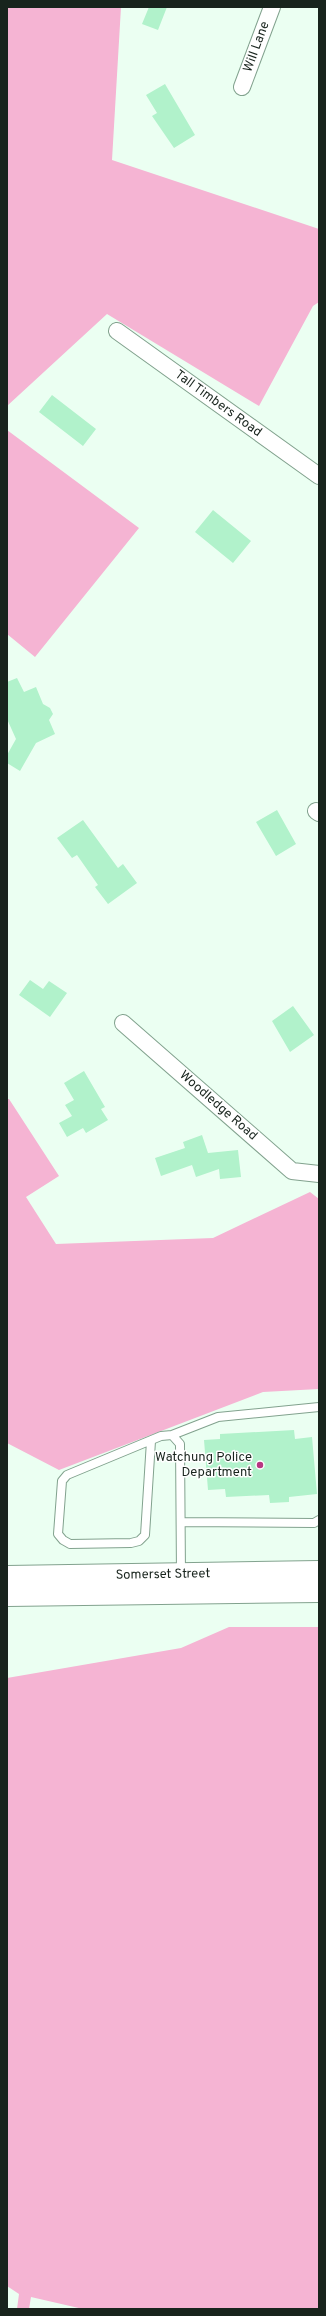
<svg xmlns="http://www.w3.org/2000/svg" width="326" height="2316" font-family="Overpass,sans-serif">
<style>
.forest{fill:#f5b4d3}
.building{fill:#b1f2cb}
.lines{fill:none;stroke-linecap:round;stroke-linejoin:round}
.lane-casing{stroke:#82a28e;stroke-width:10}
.street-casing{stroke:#82a28e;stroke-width:18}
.secondary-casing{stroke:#82a28e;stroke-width:24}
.lane{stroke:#fff;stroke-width:8}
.street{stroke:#fff;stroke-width:16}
.secondary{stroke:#fff;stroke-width:22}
.poi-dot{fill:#b83782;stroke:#fff;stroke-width:1.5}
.labels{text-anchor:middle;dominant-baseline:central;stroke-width:3;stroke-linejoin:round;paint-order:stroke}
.street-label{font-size:13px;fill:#18241d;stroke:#fff}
.poi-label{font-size:13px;fill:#18241d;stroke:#fff;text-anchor:end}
</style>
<rect width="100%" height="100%" fill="#ebfff2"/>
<path class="forest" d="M7,7H121L112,160L319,229V302L313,306L259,406L107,314L7,406Z
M7,430L139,528L35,657L7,634Z
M7,1099H9L59,1176L26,1197L56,1244L213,1238L310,1192L319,1199V1389L263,1392L59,1470L7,1443Z
M229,1627H319V2309H83L31,2297L29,2309H17L19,2294L7,2286V1678L181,1648Z"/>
<path class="building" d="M149,7H167L158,30L142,24Z
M165,84L195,135L174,148L152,116L157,113L146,95Z
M52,395L96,429L83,446L39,412Z
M213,510L251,541L233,563L195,532Z
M17,678L24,692L36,687L43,704L50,708L53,714L49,720L55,734L36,743L20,771L7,763V755L16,739L7,719V682Z
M277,810L296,844L276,856L256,822Z
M83,820L118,868L123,864L137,883L108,904L95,887L98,885L77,855L72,858L57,838Z
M30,980L43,989L49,981L67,993L50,1017L19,995Z
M293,1006L314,1035L290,1052L272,1021Z
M84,1071L105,1107L101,1109L108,1120L86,1133L83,1128L67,1137L59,1123L72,1116L65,1105L74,1100L64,1083Z
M202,1135L208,1153L238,1150L241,1177L220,1179L219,1169L196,1177L192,1165L161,1176L155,1158L185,1148L183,1142Z
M294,1430L295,1439L312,1437L317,1494L289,1497V1502L270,1503L269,1495L226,1497L225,1489L208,1490L204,1440L220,1439V1434Z"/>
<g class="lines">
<defs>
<path id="lane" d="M172,1435L218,1417L319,1407
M151,1441L145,1535L139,1541L131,1543L70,1544L63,1540L58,1534L62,1481L67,1475L161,1436L172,1435L180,1444L181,1574
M181,1522L314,1523L319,1520"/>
<path id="street" d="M242,87L272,7
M117,331L319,476
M316,811L319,813
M123,1023L292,1171L319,1174"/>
<path id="secondary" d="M7,1577L319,1572
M7,1595L319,1591"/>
</defs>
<use href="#lane" class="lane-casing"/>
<use href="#street" class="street-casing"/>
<use href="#secondary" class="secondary-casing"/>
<use href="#lane" class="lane"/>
<use href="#street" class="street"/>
<use href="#secondary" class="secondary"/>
</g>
<circle class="poi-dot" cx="260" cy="1465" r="4"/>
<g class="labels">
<g class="street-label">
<text transform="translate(257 47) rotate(-70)">Will Lane</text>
<text transform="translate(218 404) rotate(36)">Tall Timbers Road</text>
<text transform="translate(218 1106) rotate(41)">Woodledge Road</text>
<text transform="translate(163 1575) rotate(-1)">Somerset Street</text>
</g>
<g class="poi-label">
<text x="252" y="1458">Watchung Police<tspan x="252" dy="15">Department</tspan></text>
</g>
</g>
<rect width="326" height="2316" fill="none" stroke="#18241d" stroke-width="16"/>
</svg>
